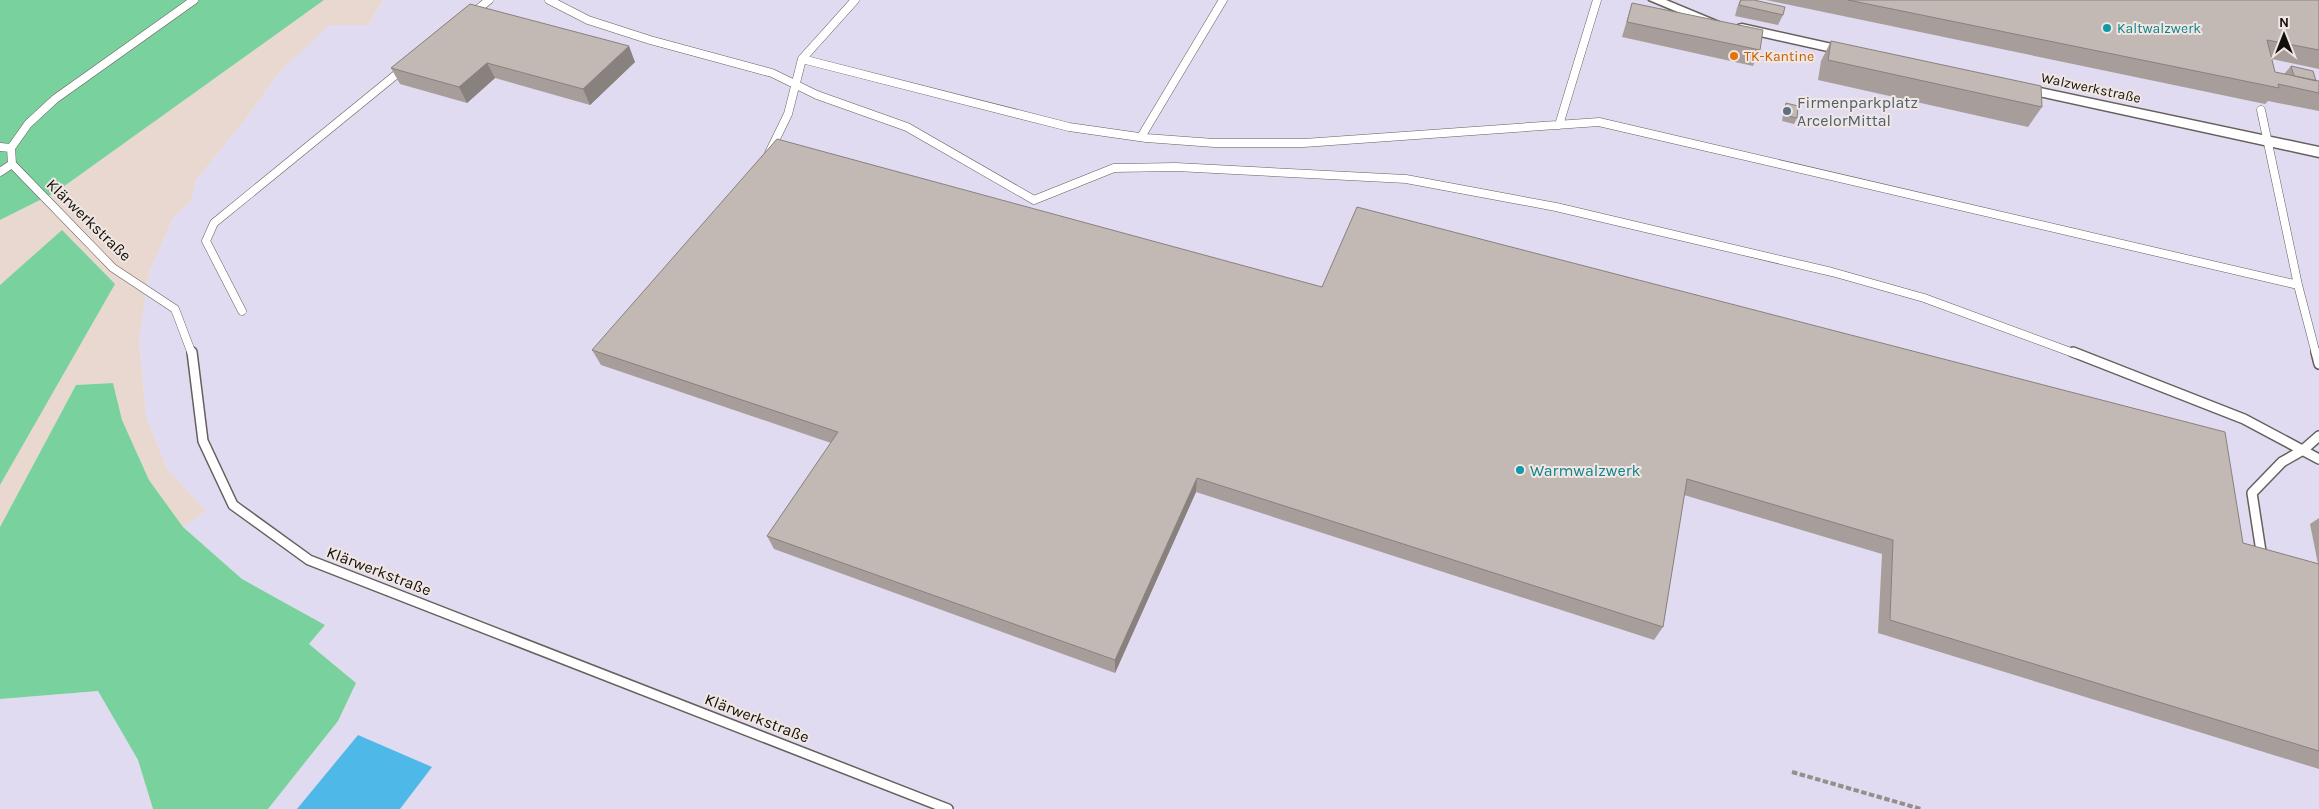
<svg xmlns="http://www.w3.org/2000/svg" width="2319" height="809" font-family="Karla,sans-serif">
<style>
.industrial{fill:#e1dbf1}
.built{fill:#e9d8cf}
.green{fill:#79d29d}
.water{fill:#4eb9e9}
.lines{fill:none;stroke-linecap:round;stroke-linejoin:round}
.lane-far1-casing{stroke:#675f5b;stroke-width:9}
.lane-casing{stroke:#675f5b;stroke-width:12}
.street-casing{stroke:#675f5b;stroke-width:3}
.path{stroke:#958f8b;stroke-width:4;stroke-dasharray:5.5 2.5;stroke-linecap:butt}
.lane-far1{stroke:#fff;stroke-width:8}
.lane{stroke:#fff;stroke-width:9}
.street{fill:#fff;fill-rule:evenodd}
.wall{fill:#a79e9b}
.shaded-wall{fill:#88817e}
.building{fill:#c2b8b4;stroke:#88817e}
.culture-dot{fill:#0f9aa8;stroke:#f0e7e2;stroke-width:2}
.food-dot{fill:#e8710a;stroke:#f0e7e2;stroke-width:2}
.service-dot{fill:#5c6f8a;stroke:#f0e7e2;stroke-width:2}
.labels{text-anchor:middle;dominant-baseline:central;stroke-width:4;stroke-linejoin:round;paint-order:stroke}
.far-culture-label{font-size:14px;fill:#0d838f;stroke:#f0e7e2;text-anchor:start}
.far-food-label{font-size:14px;fill:#c56008;stroke:#f0e7e2;text-anchor:start}
.far-street-label{font-size:14px;fill:#120f0d;stroke:#f0e7e2}
.service-label{font-size:16px;fill:#4e5e75;stroke:#f0e7e2;text-anchor:start}
.street-label{font-size:16px;fill:#120f0d;stroke:#f0e7e2}
.culture-label{font-size:16px;fill:#0d838f;stroke:#f0e7e2;text-anchor:start}
</style>
<rect width="100%" height="100%" fill="#f0e7e2"/>
<path class="industrial" d="M383,0H2319V809H268L338,721L356,683L309,644L325,625L242,579L183,527L206,511L167,469L146,417L139,339L149,272L174,216L191,201L196,180L247,117L279,72L309,42L329,25H368Z
M98,691L138,760L153,809H0V699Z"/>
<path class="built" d="M324,0H383L368,25H329L279,72L247,117L196,180L191,201L174,216L149,272L139,340L146,417L167,469L206,511L183,527L149,480L122,420L113,383L76,385L0,527V485L48,399L62,231L0,285V220L56,192Z"/>
<path class="green" d="M0,0H324L56,192L0,220Z
M62,230L115,284L0,485V285Z
M113,383L122,420L149,480L183,527L242,579L325,625L309,644L356,683L338,721L268,809H153L138,760L98,691L0,699V527L76,385Z"/>
<path class="water" d="M358,735L432,767L400,809H297Z"/>
<g class="lines">
<defs>
<path id="lane-far1" d="M549,0L588,20L650,40L772,73L817,95L907,127L1034,200L1114,168L1176,167L1406,179L1556,207L1832,272L1924,298L2076,354
M472,14L489,0
M802,59L1069,127L1146,138L1214,143H1304L1599,122L2298,285
M2261,110L2298,285L2316,354
M1559,125L1597,0
M1141,137L1223,0
M0,147L11,148L12,164L113,268L175,309L192,354
M11,148L28,124L55,99L194,0
M769,153L788,114L802,59L855,0
M0,172L12,164
M242,311L206,241L214,223L403,69"/>
<path id="lane" d="M192,352L203,441L233,505L309,560L948,809
M2073,352L2244,419L2319,459
M2316,352L2319,364
M2262,558L2252,493L2282,462L2303,450L2319,436"/>
<path id="street" d="M1649,0H1666L1719,22L1713,26L1709,25Z
M1742,24L1850,48L1856,52L1850,56L1738,31L1736,28L1738,25Z
M2021,84L2319,147V157L2016,91L2014,88Z"/>
</defs>
<use href="#lane-far1" class="lane-far1-casing"/>
<use href="#lane" class="lane-casing"/>
<use href="#street" class="street-casing"/>
<path class="path" d="M1792,772L1921,809"/>
<use href="#lane-far1" class="lane-far1"/>
<use href="#lane" class="lane"/>
<use href="#street" class="street"/>
</g>
<path class="wall" d="M1740,0H1754L1783,15L1778,25L1735,16L1737,8Z
M1766,0H2319V69L2272,59L2275,72L2284,74L2291,66L2316,81H2319V111L2268,101L2265,104Z
M1632,3L1760,50L1753,66L1622,37Z
M470,4L635,62L590,105L495,78L467,103L400,84L391,68Z
M1831,41L2042,107L2028,127L1818,80L1821,61Z
M1786,103L1797,118L1794,124L1782,121L1784,109Z
M592,350L2243,543L2318,564L2310,524L2319,518V769L1878,633L1882,554L1684,495L1663,627L1654,640L1196,492L1115,673L774,549L767,536L831,443L601,365Z"/>
<path class="shaded-wall" d="M629,46L635,62L590,105L583,89Z
M487,63L495,78L467,103L459,87Z
M1197,478L1196,492L1115,673V660Z"/>
<path class="building" d="M1741,0H1754L1785,7L1783,15L1739,5Z
M1848,0H2319V50L2267,40L2275,72L2319,81V93L2278,84L2279,88Z
M1632,3L1763,30L1760,50L1627,22Z
M470,4L629,46L583,89L487,63L459,87L391,68Z
M1831,41L2041,86L2042,107L1828,60Z
M2291,66L2313,71L2316,81L2294,76Z
M1786,103L1798,106L1797,118L1784,115Z
M777,139L1322,287L1357,207L2225,432L2243,543L2319,564V751L1890,620L1893,540L1687,479L1663,627L1197,478L1115,660L767,536L838,432L592,350Z"/>
<g class="culture-dot">
<circle cx="2107" cy="28" r="5"/>
<circle cx="1520" cy="470" r="5"/>
</g>
<circle class="food-dot" cx="1734" cy="56" r="5"/>
<circle class="service-dot" cx="1787" cy="111" r="5"/>
<g class="labels">
<g class="far-culture-label">
<text x="2117" y="28">Kaltwalzwerk</text>
</g>
<g class="far-food-label">
<text x="1744" y="56">TK-Kantine</text>
</g>
<g class="far-street-label">
<text transform="translate(2091 88) rotate(12)">Walzwerkstraße</text>
</g>
<g class="service-label">
<text x="1797" y="102">Firmenparkplatz<tspan x="1797" dy="18">ArcelorMittal</tspan></text>
</g>
<g class="street-label">
<text transform="translate(89 220) rotate(44)">Klärwerkstraße</text>
<text transform="translate(379 571) rotate(21)">Klärwerkstraße</text>
<text transform="translate(757 718) rotate(21)">Klärwerkstraße</text>
</g>
<g class="culture-label">
<text x="1530" y="470">Warmwalzwerk</text>
</g>
</g>
<g transform="translate(2284 35)" stroke="#f0e7e2" stroke-width="4" paint-order="stroke">
<path d="M0-4L9 19L0 12L-9 19Z" fill="#120f0d"/>
<text y="-8" font-size="14" font-weight="bold" text-anchor="middle" fill="#120f0d">N</text>
</g>
</svg>
